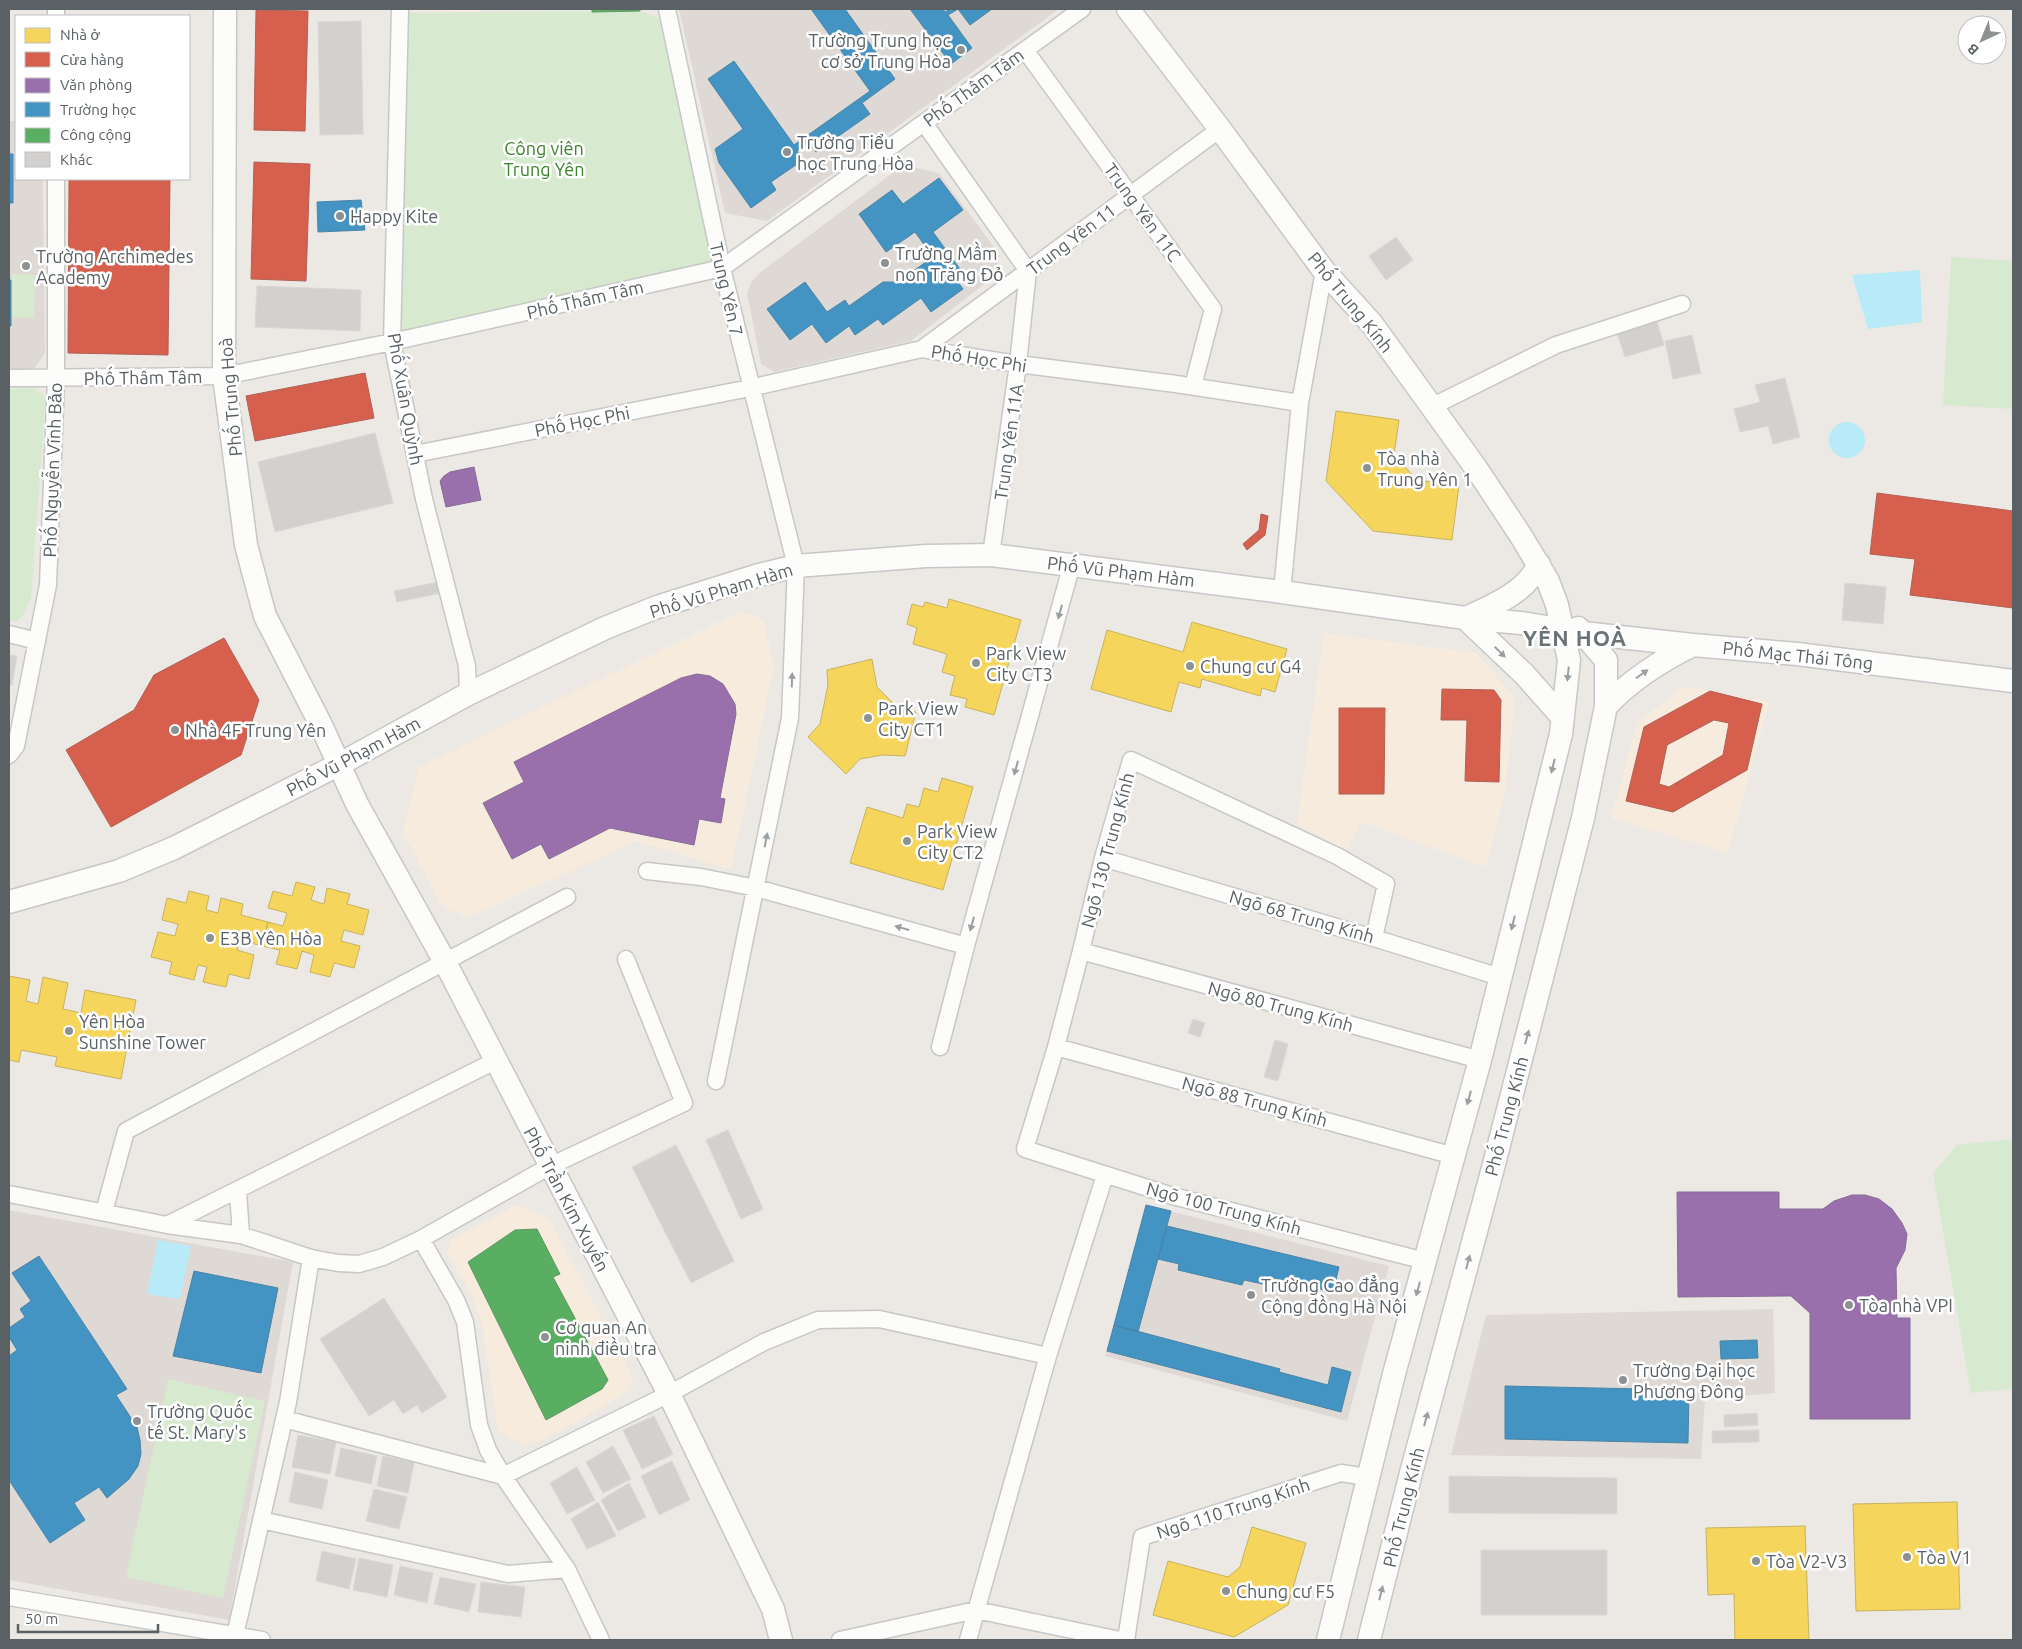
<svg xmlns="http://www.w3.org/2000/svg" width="2022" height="1649" font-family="Ubuntu,sans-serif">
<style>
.commercial{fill:#f6ebdd}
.education{fill:#ded9d4}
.green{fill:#d7e9ce}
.water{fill:#b8eaf7}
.homes{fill:#f6d55c;stroke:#c7b25e}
.shops{fill:#d6604d;stroke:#b16054;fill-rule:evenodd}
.offices{fill:#9970ab;stroke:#866c96}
.schools{fill:#4393c3;stroke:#4a84a6}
.public{fill:#5aae61;stroke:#5a9762}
.building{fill:#d3d1cf;stroke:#dbd7d4}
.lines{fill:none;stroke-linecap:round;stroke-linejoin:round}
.street-casing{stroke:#c7c7c6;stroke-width:19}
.secondary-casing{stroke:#c6c7c6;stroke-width:25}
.street{stroke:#fcfcfb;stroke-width:16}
.secondary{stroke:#fcfcfb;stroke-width:22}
.oneway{fill:#9b9fa0}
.poi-dot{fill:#8d9191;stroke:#fff;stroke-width:2}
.labels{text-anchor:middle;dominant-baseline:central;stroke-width:5;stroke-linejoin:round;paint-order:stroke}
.poi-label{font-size:18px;fill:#5a6164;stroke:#fff;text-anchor:start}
.street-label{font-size:18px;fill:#5a6164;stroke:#fff}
.park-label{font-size:18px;fill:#3a822b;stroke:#fff}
.district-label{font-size:22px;font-weight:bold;letter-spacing:1px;fill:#6b7376;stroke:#fff}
</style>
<rect width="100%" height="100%" fill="#ece9e5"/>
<path class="commercial" d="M410,9H478V12L410,11Z
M739,612L755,616L764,622L774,667L731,870L636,841L468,918L441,905L403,832L418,768Z
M1324,633L1476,653L1515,698L1505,792L1486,867L1361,822L1346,851L1297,823Z
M1685,686L1769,702L1728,853L1611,818L1637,723Z
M516,1205L548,1217L633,1377L625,1394L539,1442L523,1444L498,1431L483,1329L473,1297L448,1254L450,1241Z"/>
<path class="education" d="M679,9H1059L767,221L725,213Z
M9,121H16V179H43L45,353L34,369H9Z
M903,165L939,173L1000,255L996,275L911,341L774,372L761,364L747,293L751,282L762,271Z
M1146,1205L1389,1266L1347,1421L1105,1356Z
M9,1210L293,1262L229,1620L9,1580Z
M1773,1309L1775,1393L1705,1399L1701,1459L1451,1455L1486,1315Z"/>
<path class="green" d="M640,11L660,19L722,268L392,342L400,13Z
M1951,257L2013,261V409L1943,405Z
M12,274L35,275L34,318L11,317Z
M33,388L46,397L31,597L24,615L16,622L9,620V389Z
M2013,1139V1389L1971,1393L1933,1173L1957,1145Z
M168,1379L265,1401L223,1598L126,1577Z"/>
<path class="water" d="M1920,270L1922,322L1868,329L1852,275Z
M1829 440a18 18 0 1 1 36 0a18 18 0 1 1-36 0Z
M158,1240L191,1246L180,1299L147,1294Z"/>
<path class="homes" d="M1336,411L1399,420L1394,455L1417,480L1459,485L1452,540L1373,531L1326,481Z
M949,599L1021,620L994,715L965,707L967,699L950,695L955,676L942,672L947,654L913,644L917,628L907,624L912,604L923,607L925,602L947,608Z
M1192,622L1287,649L1275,692L1262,688L1260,696L1202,679L1200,688L1179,682L1171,712L1091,689L1107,630L1183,652Z
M872,659L877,687L897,707L916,712L905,756L883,755L860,759L846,774L808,737L820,724L828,685L827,670Z
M942,778L973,787L943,890L850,863L867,807L903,818L907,804L919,807L924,788L938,792Z
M296,882L315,887L311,900L324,904L327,888L350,894L347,904L369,910L363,935L344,930L341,941L360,946L354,968L334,963L330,977L310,972L314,955L302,951L297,969L276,964L280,950L262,946L268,922L283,926L287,913L268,908L273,891L292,896Z
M189,891L209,896L206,910L218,913L221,898L243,904L241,915L268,922L262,946L240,940L237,950L254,955L249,979L229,974L226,987L203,982L207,967L198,965L194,980L169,974L172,962L151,957L158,932L175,936L178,924L162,920L167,898L186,903Z
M9,976L30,980L26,1001L38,1004L43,977L68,983L63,1009L81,1013L85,990L136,1000L121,1079L55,1066L57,1057L21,1050L19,1062L9,1060Z
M1957,1502L1960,1609L1856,1611L1853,1504Z
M1805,1526L1809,1640H1735L1734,1594L1708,1595L1706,1528Z
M1252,1527L1306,1543L1288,1605L1234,1637L1153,1615L1168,1561L1228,1577L1240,1567Z"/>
<path class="shops" d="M256,10L308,11L305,131L254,130Z
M254,162L310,164L306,281L251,279Z
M69,179H170L168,355L68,353Z
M365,373L374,418L255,441L246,396Z
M1877,493L2013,511V608L1910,595L1915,559L1870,554Z
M1261,514L1268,516L1265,535L1247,550L1243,544L1259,530Z
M224,638L259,700L241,755L111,827L66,750L134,710L154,675Z
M1442,689L1494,690L1501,700L1499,782L1465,781L1467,720H1441Z
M1710,691L1762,704L1747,770L1673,812L1626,801L1644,727ZM1714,720L1729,723L1723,755L1669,787L1659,784L1667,745Z
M1339,708H1385L1384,794H1339Z"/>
<path class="offices" d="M474,467L481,500L446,507L440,481L444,476L450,472Z
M697,674L710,676L723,684L735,704L736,714L720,798L725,799L721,823L699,819L694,845L610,828L549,859L541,844L512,859L483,803L524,782L514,762L681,678Z
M1677,1192H1779V1209H1823L1834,1201L1852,1195H1865L1879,1199L1892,1209L1902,1223L1907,1234L1905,1250L1896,1268L1897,1318H1910V1419H1810V1313L1791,1296L1678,1297Z"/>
<path class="schools" d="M811,9H845L895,79L862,103L870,114L816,152L809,142L797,151L803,160L771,182L776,190L751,208L719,163L715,149L743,129L708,79L734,61L794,145L870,91Z
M910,9H943L945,12L950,9H958L948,15L972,48L951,64Z
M958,9H992L970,25Z
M9,154H13V203H9Z
M939,178L963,210L933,232L960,269L952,274L963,289L931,312L921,298L883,325L878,319L855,335L849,326L826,343L812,324L790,340L767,309L805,282L827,312L845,300L849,306L883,282H898L933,257L915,232L886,252L859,214L892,190L903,204Z
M361,200L365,230L318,232L317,202Z
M9,280H11V326H9Z
M1146,1205L1171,1211L1138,1332L1114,1325Z
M1167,1226L1339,1267L1333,1292L1270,1277L1263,1284L1244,1280L1242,1285L1178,1270L1179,1264L1158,1259Z
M39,1256L127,1389L116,1395L137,1427L140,1440L141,1454L138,1466L129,1479L107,1498L99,1487L74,1503L85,1520L50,1543L9,1480V1356L17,1350L9,1337V1328L25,1317L20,1309L31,1301L12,1273Z
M194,1271L278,1288L261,1373L173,1356Z
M1114,1325L1280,1369L1279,1372L1328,1385L1332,1367L1351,1372L1341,1412L1107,1351Z
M1757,1340L1758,1358L1721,1359L1720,1341Z
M1505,1386L1689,1390L1688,1443L1505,1439Z"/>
<path class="public" d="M592,9H640V11L592,12Z
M537,1229L560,1274L553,1277L608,1380L602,1389L546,1420L468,1262L515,1230Z"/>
<path class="building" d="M361,21L363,134L320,135L318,22Z
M1396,237L1413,260L1386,280L1369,256Z
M257,286L361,290L360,331L255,327Z
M1657,322L1664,345L1625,357L1617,333Z
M1692,335L1701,373L1673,379L1665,341Z
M1785,378L1800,437L1773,444L1768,426L1740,432L1734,409L1760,402L1755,385Z
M375,433L393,503L275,532L258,462Z
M438,582L441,593L397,602L394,591Z
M1845,583L1886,587L1883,624L1842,620Z
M9,655L17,656L12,685L9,684Z
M1193,1019L1205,1023L1200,1037L1188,1033Z
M1275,1040L1288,1044L1278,1081L1264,1077Z
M728,1130L763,1209L741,1219L706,1140Z
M676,1145L734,1261L691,1283L632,1167Z
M384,1298L447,1397L422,1413L417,1405L403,1414L394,1400L369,1416L320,1339Z
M1757,1413L1758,1425L1724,1427V1415Z
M654,1416L673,1454L642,1469L623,1430Z
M1759,1430V1442L1712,1443V1431Z
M298,1435L336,1442L330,1474L292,1467Z
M613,1446L631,1479L603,1493L586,1462Z
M341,1448L377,1456L371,1484L335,1476Z
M383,1456L414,1462L408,1493L377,1486Z
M672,1461L690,1500L659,1515L641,1476Z
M577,1467L595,1500L567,1514L550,1483Z
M295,1472L328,1480L322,1509L289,1502Z
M1449,1476L1617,1478V1514L1449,1513Z
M629,1483L646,1517L618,1531L601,1500Z
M374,1489L407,1497L399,1529L366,1521Z
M598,1502L616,1536L587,1549L571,1519Z
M1481,1550H1607V1615H1481Z
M322,1551L356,1559L349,1589L316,1581Z
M359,1558L393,1565L387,1597L353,1590Z
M400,1566L433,1573L427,1603L394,1595Z
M440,1577L476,1584L469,1612L434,1604Z
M481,1582L525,1587L521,1617L478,1612Z"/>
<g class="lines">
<defs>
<path id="street" d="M400,9L392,342L424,499L467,666L468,694
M667,9L722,268L796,566L790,718L716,1081
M56,16V9
M1025,50L1213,309L1193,386
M924,123L1028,271L1018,364L991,555
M922,349L1220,129
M9,378L224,376L392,342L722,268L1082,9
M1431,407L1556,345L1682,304
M415,454L750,388L922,349L1018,364L1176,384L1300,403
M1282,592L1300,403L1324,271
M9,634L37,641
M9,755L16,746L48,585L56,378V179
M1103,858L1374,938L1500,977
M647,871L701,877L756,888L966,946
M1374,938L1386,884L1337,856L1131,760L1103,858L1081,951L1056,1047L1025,1149L1173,1196L1425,1261
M1081,951L1480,1060
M940,1047L966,946L1072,564
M1056,1047L1454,1156
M238,1191L241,1235
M9,1194L167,1225L241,1235L311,1258L338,1263L359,1264L383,1257L421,1239L550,1166L684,1103L626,959
M104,1212L126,1131L567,897
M167,1225L495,1061
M421,1239L456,1300L465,1322L479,1425L488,1450L503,1476L567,1569L601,1640
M284,1419L503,1476L669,1394L764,1342L818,1320L879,1319L1048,1356
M261,1520L508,1574L567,1569
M9,1597L262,1640
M234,1640L288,1402L311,1258
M840,1640L976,1610L1120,1640
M968,1640L1048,1356L1105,1175
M1126,1640L1142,1537L1341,1473L1367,1477"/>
<path id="secondary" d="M225,9L224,376L246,545L265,616L320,723L357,804L445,962L669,1394L773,1609L781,1640
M1128,9L1220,129L1324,271L1372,324L1476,468L1521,536L1548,581L1557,605L1569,660L1561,734L1480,1060L1394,1374L1328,1640
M1465,618L1524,674L1563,718
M1466,618C1492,606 1527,592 1539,564
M1606,706C1632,679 1660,661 1693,645
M9,902L119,871L174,848L338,765L468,694L605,628L657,607L759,575L796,566L926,556L991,555L1282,592L1465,618L1521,623L1583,633L1693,645L1797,654L2013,681
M1369,1640L1411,1473L1493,1168L1583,818L1606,706V660L1578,628"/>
</defs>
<use href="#street" class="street-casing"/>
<use href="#secondary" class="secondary-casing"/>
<use href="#street" class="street"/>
<use href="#secondary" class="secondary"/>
</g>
<defs><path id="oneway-solid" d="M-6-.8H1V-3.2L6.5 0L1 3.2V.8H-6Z" transform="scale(1.25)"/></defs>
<g class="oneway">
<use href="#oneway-solid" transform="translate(1060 612) rotate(106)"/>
<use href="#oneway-solid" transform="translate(1500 652) rotate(45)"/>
<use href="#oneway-solid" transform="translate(1568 674) rotate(96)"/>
<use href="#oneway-solid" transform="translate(1642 674) rotate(-35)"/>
<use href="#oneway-solid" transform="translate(792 680) rotate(-88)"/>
<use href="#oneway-solid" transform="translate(1553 766) rotate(104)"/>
<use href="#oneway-solid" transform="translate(1016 768) rotate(106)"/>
<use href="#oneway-solid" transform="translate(766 840) rotate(-79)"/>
<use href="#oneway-solid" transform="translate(1513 923) rotate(104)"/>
<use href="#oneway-solid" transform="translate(972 924) rotate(106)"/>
<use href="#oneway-solid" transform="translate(902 928) rotate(-164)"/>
<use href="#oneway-solid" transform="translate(1527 1037) rotate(-75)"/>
<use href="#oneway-solid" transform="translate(1469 1098) rotate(105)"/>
<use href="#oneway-solid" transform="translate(1468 1262) rotate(-75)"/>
<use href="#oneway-solid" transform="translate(1418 1289) rotate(105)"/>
<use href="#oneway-solid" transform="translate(1426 1419) rotate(-75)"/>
<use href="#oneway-solid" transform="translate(1381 1593) rotate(-76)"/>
</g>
<g class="poi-dot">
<circle cx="961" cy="50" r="5"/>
<circle cx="787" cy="152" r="5"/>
<circle cx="340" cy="216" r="5"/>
<circle cx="885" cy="263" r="5"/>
<circle cx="26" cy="266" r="5"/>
<circle cx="1367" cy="468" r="5"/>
<circle cx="976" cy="663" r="5"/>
<circle cx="1190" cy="666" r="5"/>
<circle cx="868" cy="718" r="5"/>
<circle cx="175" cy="730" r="5"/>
<circle cx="907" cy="841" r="5"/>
<circle cx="210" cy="938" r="5"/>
<circle cx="69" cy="1031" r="5"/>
<circle cx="1251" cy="1295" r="5"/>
<circle cx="1849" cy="1305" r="5"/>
<circle cx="545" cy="1337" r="5"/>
<circle cx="1623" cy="1380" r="5"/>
<circle cx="137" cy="1421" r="5"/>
<circle cx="1907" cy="1557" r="5"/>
<circle cx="1756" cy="1561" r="5"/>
<circle cx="1226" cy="1591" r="5"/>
</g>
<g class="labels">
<g class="poi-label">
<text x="951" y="40" text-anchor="end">Trường Trung học<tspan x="951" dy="21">cơ sở Trung Hòa</tspan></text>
<text x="797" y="142">Trường Tiểu<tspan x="797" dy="21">học Trung Hòa</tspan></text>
<text x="350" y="216">Happy Kite</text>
<text x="895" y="253">Trường Mầm<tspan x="895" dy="21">non Trăng Đỏ</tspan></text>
<text x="36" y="256">Trường Archimedes<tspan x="36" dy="21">Academy</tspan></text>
<text x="1377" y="458">Tòa nhà<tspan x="1377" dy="21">Trung Yên 1</tspan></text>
<text x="986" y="653">Park View<tspan x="986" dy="21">City CT3</tspan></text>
<text x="1200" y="666">Chung cư G4</text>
<text x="878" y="708">Park View<tspan x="878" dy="21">City CT1</tspan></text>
<text x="185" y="730">Nhà 4F Trung Yên</text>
<text x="917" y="831">Park View<tspan x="917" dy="21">City CT2</tspan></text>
<text x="220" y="938">E3B Yên Hòa</text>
<text x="79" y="1021">Yên Hòa<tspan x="79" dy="21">Sunshine Tower</tspan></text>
<text x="1261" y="1285">Trường Cao đẳng<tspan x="1261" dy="21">Cộng đồng Hà Nội</tspan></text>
<text x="1859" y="1305">Tòa nhà VPI</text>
<text x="555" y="1327">Cơ quan An<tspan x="555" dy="21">ninh điều tra</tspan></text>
<text x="1633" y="1370">Trường Đại học<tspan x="1633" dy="21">Phương Đông</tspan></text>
<text x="147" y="1411">Trường Quốc<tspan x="147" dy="21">tế St. Mary's</tspan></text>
<text x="1917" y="1557">Tòa V1</text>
<text x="1766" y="1561">Tòa V2-V3</text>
<text x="1236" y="1591">Chung cư F5</text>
</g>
<g class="street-label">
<text transform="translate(973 87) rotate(-36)">Phố Thâm Tâm</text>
<text transform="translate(1143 212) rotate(54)">Trung Yên 11C</text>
<text transform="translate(1071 239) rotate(-37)">Trung Yên 11</text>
<text transform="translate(727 289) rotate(77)">Trung Yên 7</text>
<text transform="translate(585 299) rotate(-13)">Phố Thâm Tâm</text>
<text transform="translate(1351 302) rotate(51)">Phố Trung Kính</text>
<text transform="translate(979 358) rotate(9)">Phố Học Phi</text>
<text transform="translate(143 377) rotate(-1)">Phố Thâm Tâm</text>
<text transform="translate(230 397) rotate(-95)">Phố Trung Hoà</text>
<text transform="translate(406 399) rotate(80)">Phố Xuân Quỳnh</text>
<text transform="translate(582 421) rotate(-11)">Phố Học Phi</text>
<text transform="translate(1008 442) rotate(-82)">Trung Yên 11A</text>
<text transform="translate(52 470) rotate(-88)">Phố Nguyễn Vĩnh Bảo</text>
<text transform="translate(1121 571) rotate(7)">Phố Vũ Phạm Hàm</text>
<text transform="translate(721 590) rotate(-17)">Phố Vũ Phạm Hàm</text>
<text transform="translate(1798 655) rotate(6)">Phố Mạc Thái Tông</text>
<text transform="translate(353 756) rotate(-28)">Phố Vũ Phạm Hàm</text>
<text transform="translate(1107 850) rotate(-75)">Ngõ 130 Trung Kính</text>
<text transform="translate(1302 916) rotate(16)">Ngõ 68 Trung Kính</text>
<text transform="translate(1281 1006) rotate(15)">Ngõ 80 Trung Kính</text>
<text transform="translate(1255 1101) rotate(15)">Ngõ 88 Trung Kính</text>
<text transform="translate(1506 1116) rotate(-75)">Phố Trung Kính</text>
<text transform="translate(567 1199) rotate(62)">Phố Trần Kim Xuyến</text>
<text transform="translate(1224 1208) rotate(15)">Ngõ 100 Trung Kính</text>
<text transform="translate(1403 1507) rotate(-76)">Phố Trung Kính</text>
<text transform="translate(1233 1508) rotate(-18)">Ngõ 110 Trung Kính</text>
</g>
<g class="park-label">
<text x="544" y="148">Công viên<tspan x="544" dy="21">Trung Yên</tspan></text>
</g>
<g class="district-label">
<text x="1575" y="637">YÊN HOÀ</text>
</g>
</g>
<rect width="2022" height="1649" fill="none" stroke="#5a6164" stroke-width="20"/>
<rect x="15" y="15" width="175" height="165" fill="#ffffff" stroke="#bdc0c1"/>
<rect x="25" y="28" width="25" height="15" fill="#f6d55c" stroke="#bdc0c1"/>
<text x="60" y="40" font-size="15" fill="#5a6164">Nhà ở</text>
<rect x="25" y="52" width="25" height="15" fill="#d6604d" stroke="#bdc0c1"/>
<text x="60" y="65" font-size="15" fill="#5a6164">Cửa hàng</text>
<rect x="25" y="78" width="25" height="15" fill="#9970ab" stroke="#bdc0c1"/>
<text x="60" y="90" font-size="15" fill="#5a6164">Văn phòng</text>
<rect x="25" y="102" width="25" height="15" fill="#4393c3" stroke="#bdc0c1"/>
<text x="60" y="115" font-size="15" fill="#5a6164">Trường học</text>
<rect x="25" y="128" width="25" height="15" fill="#5aae61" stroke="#bdc0c1"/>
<text x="60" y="140" font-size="15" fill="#5a6164">Công cộng</text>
<rect x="25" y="152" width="25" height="15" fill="#d3d1cf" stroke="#bdc0c1"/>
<text x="60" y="165" font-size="15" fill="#5a6164">Khác</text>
<g transform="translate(1982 40) rotate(224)"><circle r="24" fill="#ffffff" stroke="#bdc0c1"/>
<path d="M0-4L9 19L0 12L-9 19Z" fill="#8d9191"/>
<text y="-8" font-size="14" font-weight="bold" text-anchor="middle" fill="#5a6164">B</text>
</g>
<path d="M18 1624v8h140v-8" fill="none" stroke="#5a6164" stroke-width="2.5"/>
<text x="25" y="1624" font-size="15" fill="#5a6164" stroke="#ffffff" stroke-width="4" paint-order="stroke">50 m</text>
</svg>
